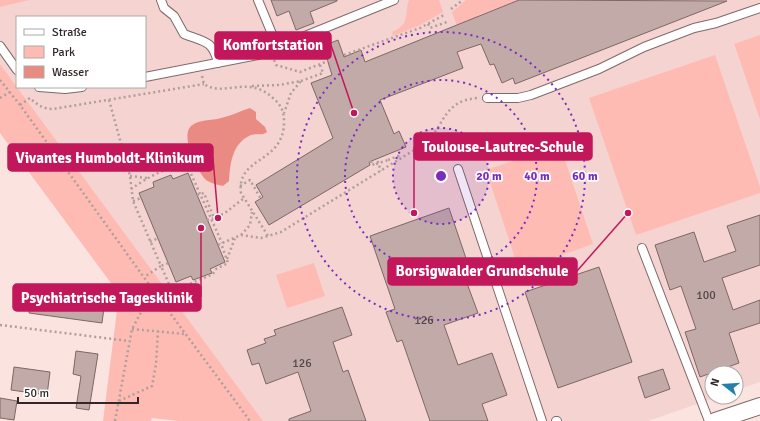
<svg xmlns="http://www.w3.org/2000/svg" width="760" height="421" font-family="Signika,sans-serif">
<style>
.built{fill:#f4d3d1}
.green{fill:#febbb4}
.water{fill:#ea8b83}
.building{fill:#c1aaa7;stroke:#7d6866}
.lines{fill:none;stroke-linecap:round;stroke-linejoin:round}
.lane-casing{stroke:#7f6a67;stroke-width:10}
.street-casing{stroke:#7f6a67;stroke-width:18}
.path{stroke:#b09e9c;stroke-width:2.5;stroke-dasharray:2 3;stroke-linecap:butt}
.lane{stroke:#fff;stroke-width:8}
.street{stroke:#fff;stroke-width:16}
.path-bridge{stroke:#b09e9c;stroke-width:2.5;stroke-dasharray:2 3;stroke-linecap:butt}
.ring{fill:none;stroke:#7b2cbf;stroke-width:2;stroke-dasharray:2 4}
.labels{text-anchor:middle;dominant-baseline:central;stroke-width:3.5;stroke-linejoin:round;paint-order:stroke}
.number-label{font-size:12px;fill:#544846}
.centre{fill:#7b2cbf;stroke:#fff;stroke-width:2}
.ring-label{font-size:12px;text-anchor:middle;font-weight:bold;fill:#7b2cbf;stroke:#fff;stroke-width:3.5;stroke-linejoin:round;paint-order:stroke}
.leader{fill:none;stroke:#c2185b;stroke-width:1.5}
.callout-dot{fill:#c2185b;stroke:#fff;stroke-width:1.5}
.callout{fill:#c2185b;stroke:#c2185b;stroke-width:1.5}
.callout-label{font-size:15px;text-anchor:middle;font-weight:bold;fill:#fff}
</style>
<rect width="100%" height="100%" fill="#fbe3e0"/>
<path class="built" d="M0,0H760V35L734,45L760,120V382L736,390V373H712V397H717L648,421H263L17,87H145V17H17V87L0,64Z"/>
<path class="green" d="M0,0H29L0,7Z
M409,0H439L443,12L420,25L393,36L392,32C411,24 404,14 409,0Z
M466,0H518L479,15L485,33L457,26L452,12Z
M760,35V120L734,44Z
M715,55L760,187V193L636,235L589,98Z
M0,64L263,421H178L152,418L151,421H103L119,294L0,133Z
M560,145L593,244L519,270L486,170Z
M314,263L325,296L287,308L276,275Z"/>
<path class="water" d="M250,108L256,112V119L265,127L267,132C262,136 257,133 251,135C232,143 230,164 229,181L223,186C218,185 210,183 206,180C197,171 180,136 191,126C199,119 211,121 221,118C231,116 240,111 250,108Z"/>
<path class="building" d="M271,0H337V1L310,12L314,23L296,30L289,11L277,16Z
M519,0L727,1L515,84L513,78L502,83L494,64L490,65L481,44L457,52L463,68L380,100L394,134L399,131L406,147L369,162L370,165L269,225L255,202L263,197L256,185L333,138L311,83L332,75L323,46L338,40L344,57L361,50L365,62Z
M188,173L225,262L210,269L212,273L193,280L191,276L176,282L139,193L154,187L153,182L171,175L173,179Z
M449,208L472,276L465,278L478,313L444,325L458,365L492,353L507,395L482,404L488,421H430L402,340L397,342L386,312L395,309L370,236Z
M760,215V265L722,278L733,310L760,300V323L729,333L739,363L700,377L685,332L696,329L681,286L670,290L655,245L694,232L704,262L736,251L727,226Z
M599,267L632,362L558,388L525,292Z
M32,290L105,300L102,323L29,313Z
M342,307L352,335L333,342L343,372L348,370L366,421H289V419L311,411L298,372L266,384L259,363L252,365L247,350L266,343L264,339L276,335L274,330Z
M76,351L98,354L89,410L76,408L81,376L73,374Z
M14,367L50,372L47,395L11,390Z
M663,369L670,389L645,398L638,377Z
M0,398L17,401L14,420L0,418Z"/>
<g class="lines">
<defs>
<path id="lane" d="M161,0L164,8L174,16L184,34C204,42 213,40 218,63
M258,0L277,46
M0,46L17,70
M145,77L258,55L394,0
M39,87L65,89L82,87
M487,98H518L531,95L599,69L644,47L694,28L716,23L760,8
M458,169L542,421
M642,248L709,421
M556,421H557"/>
<path id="street" d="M715,421L760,406"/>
</defs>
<use href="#lane" class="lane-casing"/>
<use href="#street" class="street-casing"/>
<path class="path" d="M451,9L463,0
M428,24L430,28L447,22
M250,34L260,38
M344,55L420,28L444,15
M274,60L276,65L300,72L328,61
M202,76L204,84C224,98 247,74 273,98C281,105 284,111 284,122C284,164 236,156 241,193L268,236L281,232L424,144C445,127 442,101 477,98
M0,80L20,105L153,290L250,421
M301,81L323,73L320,65
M252,86L279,85L301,81L291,93L284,113
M0,98L10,92
M109,100L130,176L133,201L161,266L144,277
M20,105L30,98C37,105 44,109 53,109L204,84
M388,160L398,156L399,160
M370,161L372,165L378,162L381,171
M130,176L147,178
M240,186L250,180L261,199
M131,189C147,178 169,164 188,167L222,243
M197,195L204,193L214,218
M133,201L141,198
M212,219L225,213L244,198
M207,220L211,218
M241,235L250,225L252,212
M150,242L158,238
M218,245L241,235L261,238L268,236
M227,259L235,238
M168,263L161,266L169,284L180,288L213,274L216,269L228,263L221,243
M0,325L129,341
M132,329L185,334
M119,401L152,386L156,364L158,331
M115,421L132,329L153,290"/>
<use href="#lane" class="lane"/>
<use href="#street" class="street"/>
<path class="path-bridge" d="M371,161L373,165
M376,164L388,160"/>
</g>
<circle cx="441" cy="176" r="48" fill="#7b2cbf" fill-opacity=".12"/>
<g class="ring">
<circle cx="441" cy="176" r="48"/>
<circle cx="441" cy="176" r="96"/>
<circle cx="441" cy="176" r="144"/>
</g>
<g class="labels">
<g class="number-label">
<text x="706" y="295">100</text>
<text x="424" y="320">126</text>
<text x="302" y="363">126</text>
</g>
</g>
<circle cx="441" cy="176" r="6" class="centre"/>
<g class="ring-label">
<text x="489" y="180">20 m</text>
<text x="537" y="180">40 m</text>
<text x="585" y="180">60 m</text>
</g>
<path class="leader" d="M354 113L331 45M414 213L414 147M218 218L213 158M628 213L577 271M201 228L201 297"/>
<g class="callout-dot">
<circle cx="354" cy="113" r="4"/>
<circle cx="414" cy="213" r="4"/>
<circle cx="218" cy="218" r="4"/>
<circle cx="628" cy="213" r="4"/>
<circle cx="201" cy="228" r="4"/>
</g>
<g class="callout">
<rect x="215" y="32" width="116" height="27" rx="4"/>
<rect x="414" y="133" width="178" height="27" rx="4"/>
<rect x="8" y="144" width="205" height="27" rx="4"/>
<rect x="388" y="258" width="189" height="27" rx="4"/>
<rect x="13" y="284" width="188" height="27" rx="4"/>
</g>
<g class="callout-label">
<text x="273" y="50">Komfortstation</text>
<text x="503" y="152">Toulouse-Lautrec-Schule</text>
<text x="110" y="163">Vivantes Humboldt-Klinikum</text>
<text x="482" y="276">Borsigwalder Grundschule</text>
<text x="107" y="303">Psychiatrische Tagesklinik</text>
</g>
<rect x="16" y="16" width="130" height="72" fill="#ffffff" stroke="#aca9a8"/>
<rect x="24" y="29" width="20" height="6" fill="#ffffff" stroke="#aca9a8"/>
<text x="52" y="36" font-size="12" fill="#302726">Straße</text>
<rect x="24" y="46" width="20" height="12" fill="#febbb4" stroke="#aca9a8"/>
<text x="52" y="56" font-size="12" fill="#302726">Park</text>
<rect x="24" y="66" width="20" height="12" fill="#ea8b83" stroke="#aca9a8"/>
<text x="52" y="76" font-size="12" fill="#302726">Wasser</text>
<g transform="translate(724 385) rotate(287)"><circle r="19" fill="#ffffff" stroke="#aca9a8"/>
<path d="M0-3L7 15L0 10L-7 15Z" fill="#247fad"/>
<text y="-6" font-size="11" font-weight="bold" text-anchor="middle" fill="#302726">N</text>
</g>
<path d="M18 397v6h120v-6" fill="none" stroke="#302726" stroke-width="2"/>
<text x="24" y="397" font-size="12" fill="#302726" stroke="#ffffff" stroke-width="3" paint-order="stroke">50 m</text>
</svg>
